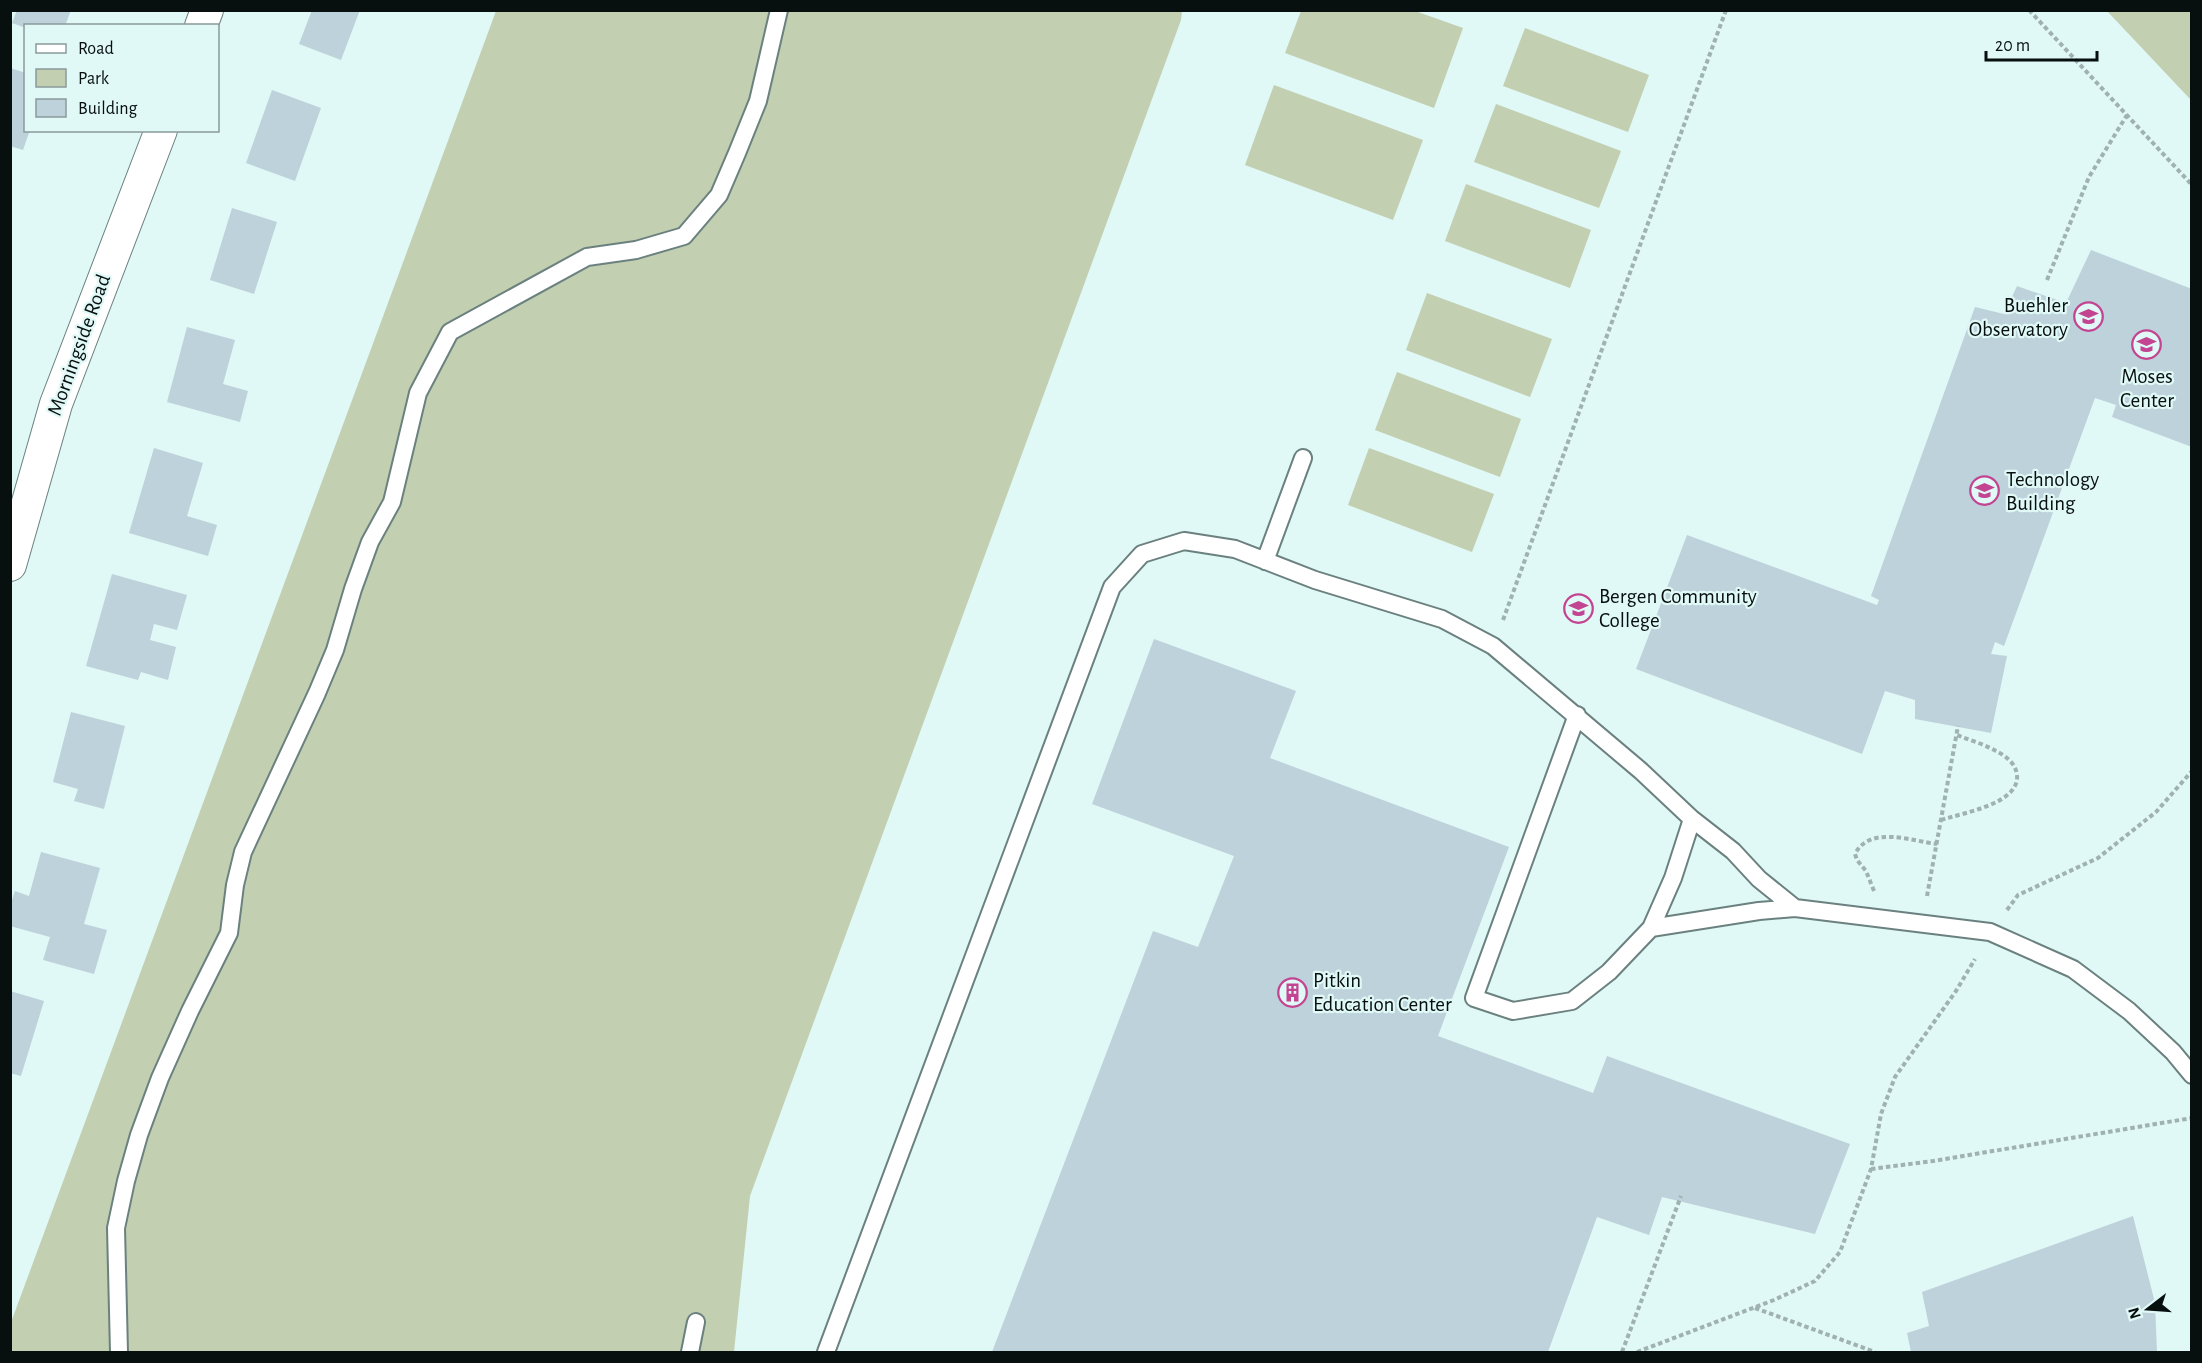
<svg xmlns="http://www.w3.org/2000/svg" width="2202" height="1363" font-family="'Alegreya Sans',sans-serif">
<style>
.green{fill:#c2cfb1}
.building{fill:#bdd2da}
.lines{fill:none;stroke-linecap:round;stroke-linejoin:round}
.lane-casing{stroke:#6b817f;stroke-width:20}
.street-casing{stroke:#6b817f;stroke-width:34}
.path{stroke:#9fb2b1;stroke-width:4;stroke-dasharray:4.5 3;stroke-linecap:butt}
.lane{stroke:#fff;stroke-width:16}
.street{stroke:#fff;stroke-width:32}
.labels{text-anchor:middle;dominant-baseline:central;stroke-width:4.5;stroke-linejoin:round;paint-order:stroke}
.poi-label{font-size:21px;fill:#070f0f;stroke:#e0f8f6;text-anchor:start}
.street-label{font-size:21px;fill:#070f0f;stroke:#e0f8f6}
</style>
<rect width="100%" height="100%" fill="#e0f8f6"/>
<path class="green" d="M496,11H1182L1181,20L750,1196L734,1352H11L10,1325Z
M1301,11H1415L1463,28L1434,108L1285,53Z
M2107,11H2191V100Z
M1525,28L1649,75L1628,132L1503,86Z
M1274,85L1423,140L1393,220L1245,165Z
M1496,104L1621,151L1599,208L1474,162Z
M1466,184L1591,230L1570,288L1445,241Z
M1427,293L1552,339L1530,397L1406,350Z
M1397,372L1521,419L1500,477L1375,430Z
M1369,448L1494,494L1472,552L1348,505Z"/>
<path class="building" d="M17,10H71L65,26H26V28L12,23Z
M312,10H360L341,60L299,44Z
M10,68L26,73V130H30L23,150L10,146Z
M272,90L321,108L295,181L246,163Z
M232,208L277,222L254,294L210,280Z
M2091,250L2192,289V447L2112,417L2116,405L2095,398L2004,646L1995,642L1991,654L2007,656L1991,733L1915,719V700L1885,691L1862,754L1636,669L1687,535L1877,605L1879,600L1871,596L1975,307L2004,314L2017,286L2066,303Z
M187,327L235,340L223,384L248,391L240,422L167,402Z
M154,448L203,463L187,516L217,525L208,556L129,533Z
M112,574L187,595L177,630L154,624L150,640L176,647L168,680L141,672L138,680L86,666Z
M1154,639L1296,691L1270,758L1509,847L1438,1036L1593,1093L1607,1056L1850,1144L1815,1234L1662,1197L1649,1235L1597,1217L1548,1352H992L1153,931L1198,947L1234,856L1092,804Z
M71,712L125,726L104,809L74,801L78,789L53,782Z
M41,852L100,868L84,924L107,930L94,974L43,960L50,937L10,926V906L15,891L29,896Z
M10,991L44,1001L21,1076L10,1073Z
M2133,1216L2155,1303L2157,1352H1911L1907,1333L1929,1326L1922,1292Z"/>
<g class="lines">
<defs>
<path id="lane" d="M1265,561L1303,458
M1577,715L1474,998L1513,1011L1572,1001L1609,972L1651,928L1759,911L1795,908
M1651,928L1673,878L1692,819
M119,1352L116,1228L126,1181L139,1135L160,1078L190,1011L229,933L235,885L243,852L317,693L335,650L353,589L370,542L392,502L418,393L450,332L587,257L636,250L684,236L719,195L737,153L758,101L779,10
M690,1352L696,1322
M826,1352L1112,587L1142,554L1184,541L1235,549L1315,580L1442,619L1493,646L1641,771L1692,819L1733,851L1759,879L1795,908L1990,932L2073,969L2129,1011L2173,1052L2192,1075"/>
<path id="street" d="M201,26L207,10
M10,565L56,404L161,130"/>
</defs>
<use href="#lane" class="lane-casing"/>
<use href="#street" class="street-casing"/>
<path class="path" d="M2029,10L2192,185
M2047,280L2089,177L2127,115
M1503,620L1726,10
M1941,820C1962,813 2020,804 2017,775C2016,764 2006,756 1996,751C1984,744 1969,740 1957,735
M1874,891L1866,871L1857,860L1855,854C1870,825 1911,841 1937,844
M1927,896L1958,726
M2007,910L2018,895L2098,858L2156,812L2192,771
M1871,1169L1933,1161L2192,1118
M1755,1308L1875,1352
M1622,1352L1681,1196
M1637,1352L1774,1300L1815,1281L1840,1252L1871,1169L1881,1114L1895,1077L1956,991L1975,959"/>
<use href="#lane" class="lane"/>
<use href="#street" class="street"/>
</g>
<defs>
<symbol id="university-ring" viewBox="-11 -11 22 22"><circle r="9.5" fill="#e0f8f6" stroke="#c34491" stroke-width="1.5"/><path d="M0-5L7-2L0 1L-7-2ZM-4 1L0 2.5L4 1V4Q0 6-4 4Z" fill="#c34491"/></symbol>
<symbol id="building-ring" viewBox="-11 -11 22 22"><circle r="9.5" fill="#e0f8f6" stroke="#c34491" stroke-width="1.5"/><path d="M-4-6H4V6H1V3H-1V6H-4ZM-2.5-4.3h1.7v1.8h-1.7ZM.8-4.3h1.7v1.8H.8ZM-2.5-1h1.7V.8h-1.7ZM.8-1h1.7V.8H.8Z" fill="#c34491"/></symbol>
</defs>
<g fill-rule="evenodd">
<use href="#university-ring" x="2072" y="300" width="33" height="33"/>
<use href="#university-ring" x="2130" y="328" width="33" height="33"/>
<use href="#university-ring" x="1968" y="474" width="33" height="33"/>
<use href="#university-ring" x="1562" y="592" width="33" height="33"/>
<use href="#building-ring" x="1276" y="976" width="33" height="33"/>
</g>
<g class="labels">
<g class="poi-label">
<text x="2068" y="305" text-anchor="end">Buehler<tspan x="2068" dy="24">Observatory</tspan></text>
<text x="2147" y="376" text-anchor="middle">Moses<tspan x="2147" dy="24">Center</tspan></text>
<text x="2006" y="479">Technology<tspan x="2006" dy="24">Building</tspan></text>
<text x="1599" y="596">Bergen Community<tspan x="1599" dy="24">College</tspan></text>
<text x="1313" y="980">Pitkin<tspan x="1313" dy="24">Education Center</tspan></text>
</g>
<g class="street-label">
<text transform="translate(79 345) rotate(-70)">Morningside Road</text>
</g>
</g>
<rect width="2202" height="1363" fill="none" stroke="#070f0f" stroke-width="24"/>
<rect x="24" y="24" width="195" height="108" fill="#e0f8f6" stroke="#899b9a" stroke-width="1.5"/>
<rect x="36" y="44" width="30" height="9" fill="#ffffff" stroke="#899b9a" stroke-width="1.5"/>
<text x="78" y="54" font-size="18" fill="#070f0f">Road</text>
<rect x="36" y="69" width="30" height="18" fill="#c2cfb1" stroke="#899b9a" stroke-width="1.5"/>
<text x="78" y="84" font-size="18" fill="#070f0f">Park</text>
<rect x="36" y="99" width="30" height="18" fill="#bdd2da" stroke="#899b9a" stroke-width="1.5"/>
<text x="78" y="114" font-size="18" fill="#070f0f">Building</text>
<g transform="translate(2148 1309) rotate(253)" stroke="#e0f8f6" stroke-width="4.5" paint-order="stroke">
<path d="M0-4.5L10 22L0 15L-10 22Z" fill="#070f0f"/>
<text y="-9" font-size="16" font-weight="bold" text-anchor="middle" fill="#070f0f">N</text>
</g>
<path d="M1986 51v9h111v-9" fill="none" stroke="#070f0f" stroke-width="3"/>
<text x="1995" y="51" font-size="18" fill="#070f0f" stroke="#e0f8f6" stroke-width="4.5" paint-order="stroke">20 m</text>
</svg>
